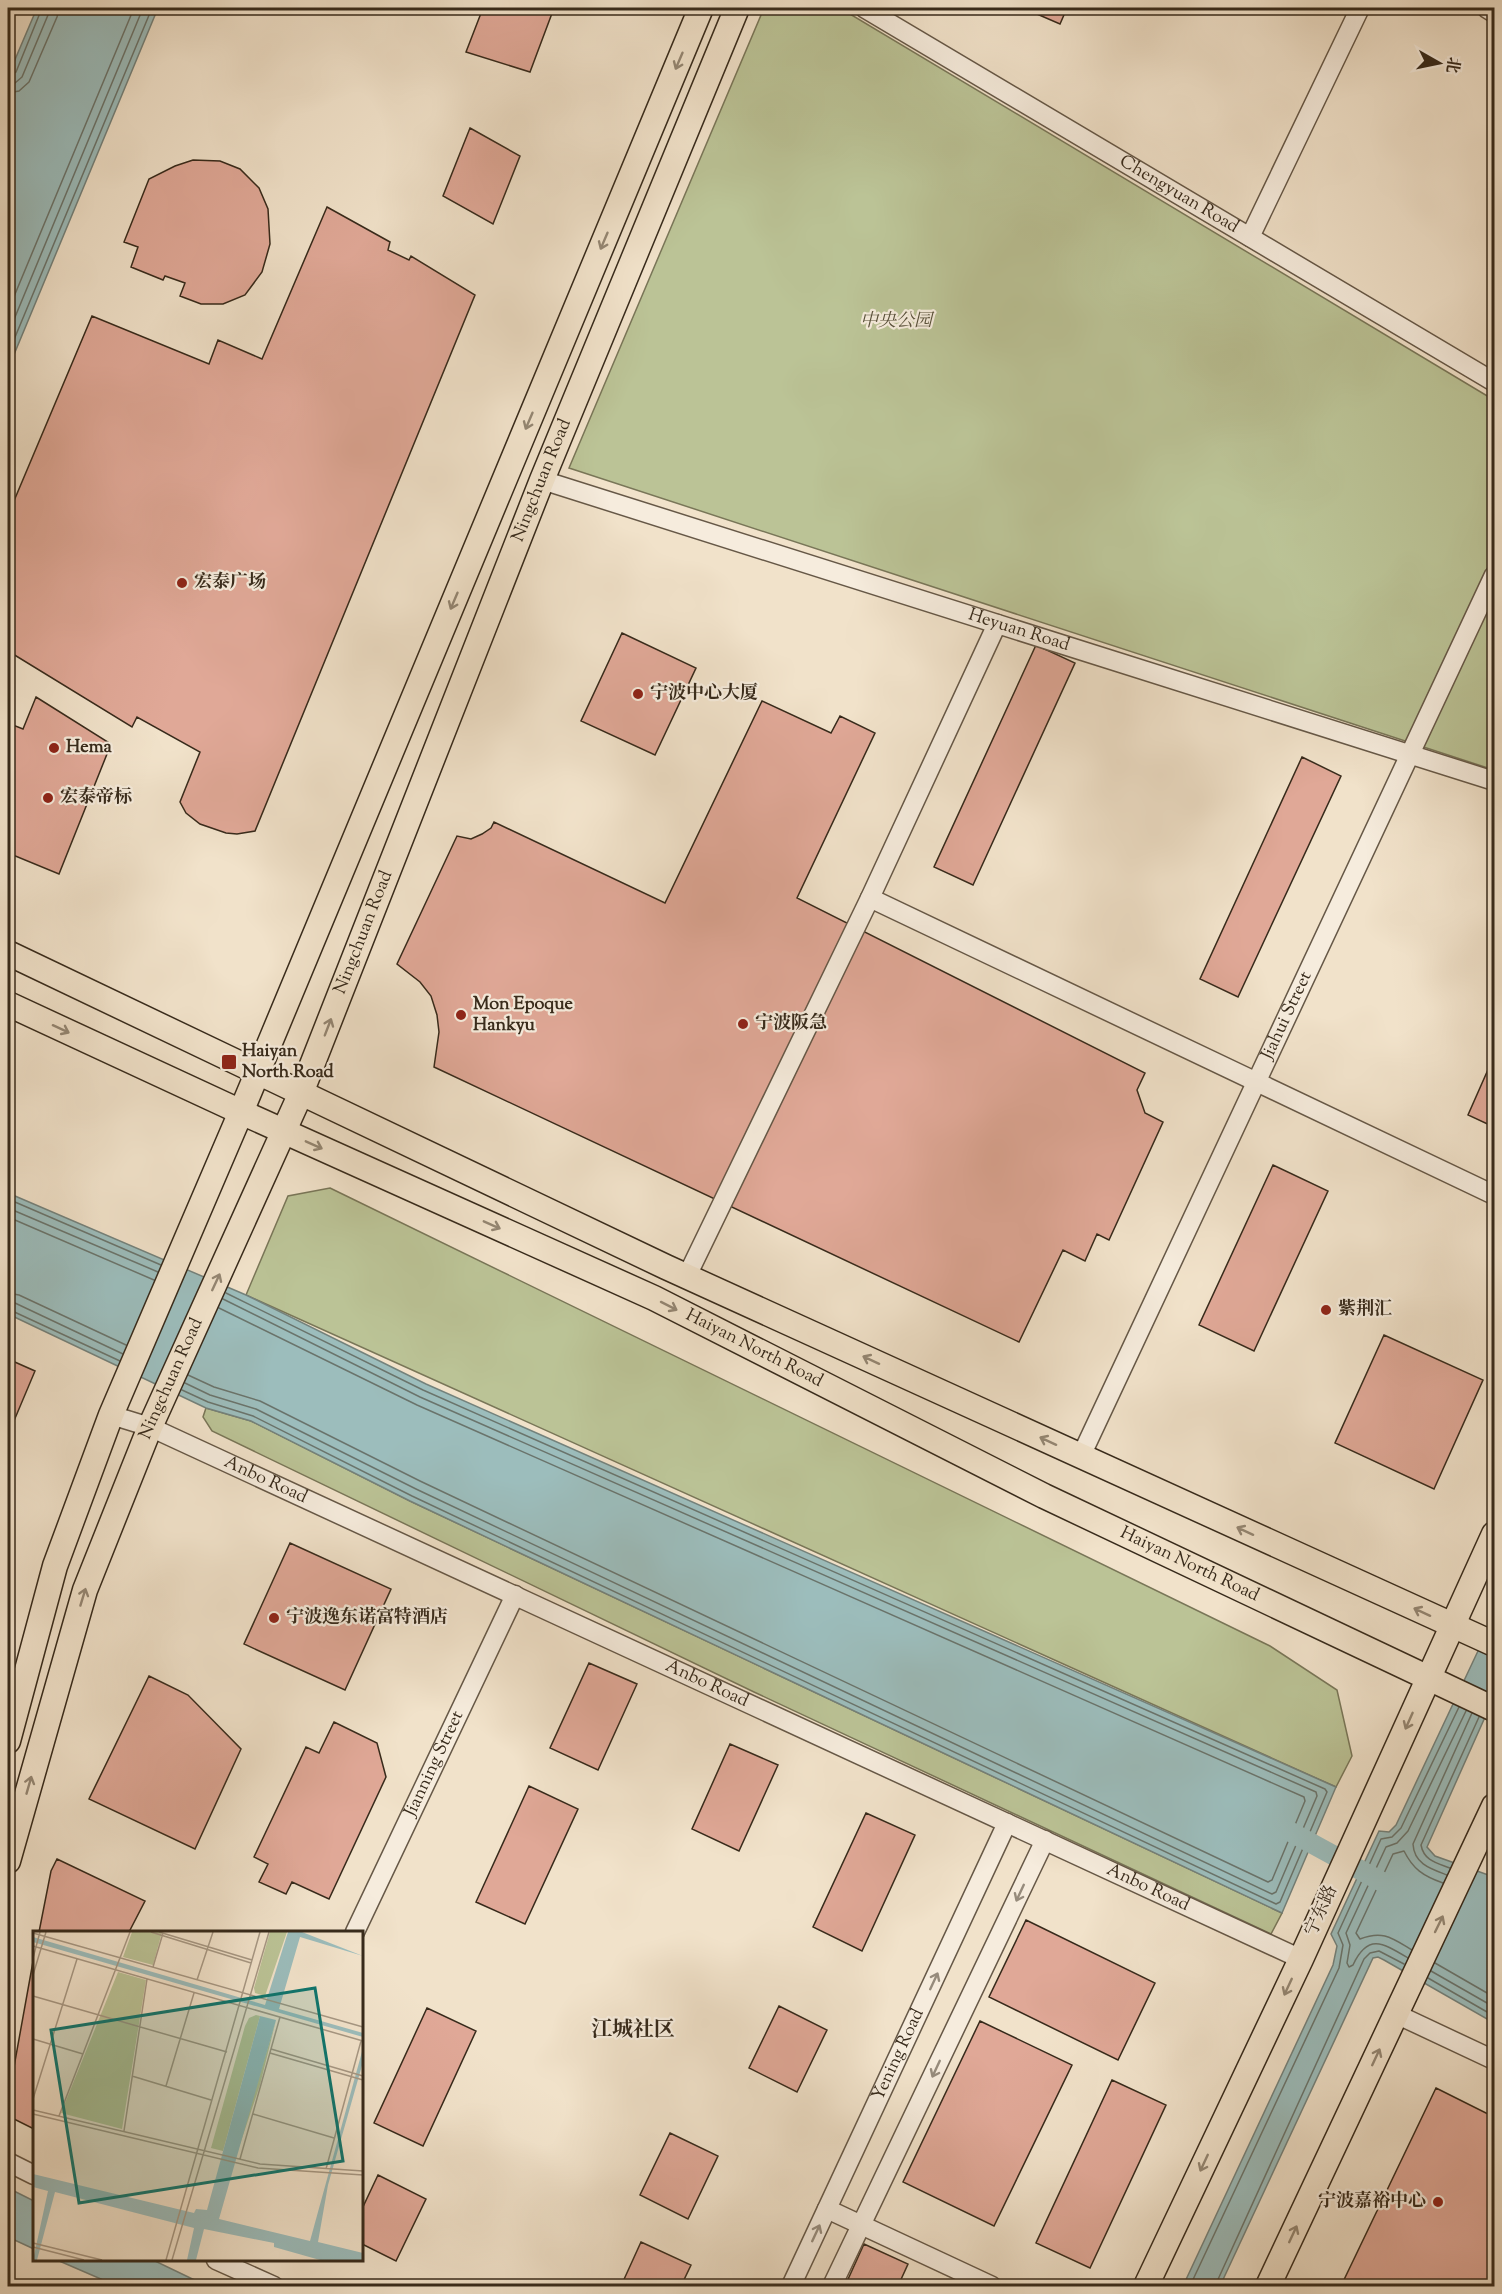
<svg xmlns="http://www.w3.org/2000/svg" width="1502" height="2294" font-family="'Sorts Mill Goudy','Noto Serif SC',serif">
<style>
.green{fill:#bbc396;stroke:#797658;stroke-width:1.5}
.water{fill:#9cbdbc;stroke:#74827c;stroke-width:1.5}
.lines{fill:none;stroke-linecap:round;stroke-linejoin:round}
.shore{stroke:#6a746c;stroke-width:1.5}
.canal{stroke:#9cbdbc;stroke-width:20}
.building{fill:#e0a897;stroke:#372a1b;stroke-width:1.5}
.minor-casing{stroke:#665847;stroke-width:21}
.major-casing{stroke:#372a1b;stroke-width:27}
.minor{stroke:#f6ecdd;stroke-width:18}
.major{stroke:#f1e2ca;stroke-width:24}
.oneway{stroke:#948672}
.oneway2{stroke:#968b7c}
.poi-dot{fill:#8f2418;stroke:#f6ecdd;stroke-width:2}
.labels{text-anchor:middle;dominant-baseline:central;stroke-width:4.5;stroke-linejoin:round;paint-order:stroke}
.street-label{font-size:18px;fill:#372a1b;stroke:#f6ecdd}
.park-label{font-size:18px;font-style:italic;fill:#58503a;stroke:#f6ecdd}
.poi-label{font-size:18px;font-weight:bold;fill:#372a1b;stroke:#f6ecdd;text-anchor:start}
.quarter-label{font-size:21px;font-weight:bold;fill:#372a1b;stroke:#f6ecdd}
.inset-road{fill:none;stroke:#a79884;stroke-width:1.5}
.view{fill:#0f766e;fill-opacity:0.15;stroke:#0f766e;stroke-width:3}
.inset-edge{fill:none;stroke:#372a1b;stroke-width:3}
</style>
<rect width="100%" height="100%" fill="#f1e2ca"/>
<filter id="stains"><feTurbulence type="fractalNoise" baseFrequency=".00333" numOctaves="4"/><feColorMatrix values="0 0 0 0 .2 0 0 0 0 .09 0 0 0 0 .02 0 0 0 .5 -.17"/></filter>
<radialGradient id="worn" r=".72"><stop offset=".6" stop-color="#630" stop-opacity="0"/><stop offset="1" stop-color="#630" stop-opacity=".3"/></radialGradient>
<path class="green" d="M764,8H840L1494,400V770L569,468Z
M330,1188L1270,1646L1337,1690L1352,1756L1336,1787L246,1295L288,1196Z
M206,1408L251,1421L410,1501L1282,1913L1271,1934L754,1692L212,1431L203,1417Z"/>
<path class="water" d="M37,8H158L8,369V76Z
M8,1193L246,1295L426,1384L1336,1787L1282,1913L410,1501L251,1421L206,1408L8,1314Z
M1494,1617V1697L1427,1847L1435,1856L1494,1877V2023L1384,1960L1378,1957L1373,1958L1220,2286H1183L1333,1965L1337,1946L1331,1934L1379,1831L1389,1832L1396,1825Z
M8,2188L34,2201V2249L8,2237Z
M57,2260H153L207,2286H117Z"/>
<g class="lines">
<path class="shore" d="M8,76L16,72L42,8
M8,84L15,83L22,77L48,15L50,8
M8,93L19,91L29,82L57,17L59,8
M8,311L134,8
M8,334L143,8
M8,354L152,8
M8,1199L161,1265
M8,1208L158,1272
M8,1217L154,1280
M8,1293L19,1295L126,1345
M8,1302L15,1303L123,1354
M8,1309L120,1361
M188,1375L214,1387L260,1401L420,1481L1268,1882L1272,1880L1305,1801L1304,1797L417,1405L219,1308
M185,1383L210,1395L256,1409L416,1489L1272,1894L1276,1892L1317,1796L1316,1792L420,1397L223,1299
M182,1390L208,1402L253,1416L412,1496L1276,1904L1280,1902L1327,1792L1325,1789L423,1390L226,1293
M1450,1868C1437,1863 1424,1861 1421,1845L1479,1717
M1447,1875C1431,1869 1414,1864 1413,1844L1472,1713
M1412,1950C1392,1938 1383,1930 1360,1939L1356,1933L1393,1854L1404,1851C1413,1869 1423,1876 1443,1883
M1408,1958C1383,1943 1368,1933 1353,1965L1349,1967L1347,1963L1350,1945L1346,1933L1386,1847L1397,1843L1408,1831L1466,1711
M1435,1963L1494,1997
M1431,1971L1494,2007
M1428,1978L1494,2016
M1190,2286L1339,1968L1343,1945L1338,1933L1381,1839L1392,1837L1401,1828L1459,1707
M1215,2286L1364,1959L1370,1953L1379,1951L1404,1964"/>
<path class="canal" d="M1289,1831L1384,1883"/>
</g>
<path class="building" d="M483,8H554L530,72L466,52Z
M1023,8H1067L1060,24Z
M470,128L520,156L493,224L443,196Z
M193,160L220,161L240,169L259,188L268,209L270,244L262,272L245,295L223,304H201L180,296L185,283L165,276L163,280L131,267L138,247L124,242L149,179L175,166Z
M327,207L390,242L388,250L409,260L411,256L475,295L255,831L237,834L226,833L200,824L186,813L180,802L200,752L137,717L132,727L8,651V515L92,316L209,364L218,340L262,359Z
M622,633L696,668L655,755L581,721Z
M1036,645L1075,663L973,885L934,867Z
M36,697L111,744L59,874L8,853V723L23,729Z
M762,701L831,733L840,716L875,733L797,898L1145,1073L1137,1090L1145,1113L1163,1122L1109,1240L1097,1234L1085,1261L1063,1250L1019,1342L434,1067L439,1032L437,1015L431,996L420,982L397,964L457,836L471,839L482,834L491,828L494,822L665,903Z
M1302,757L1341,776L1238,997L1200,979Z
M1494,1056V1127L1468,1115Z
M1273,1165L1328,1191L1254,1351L1199,1325Z
M1384,1335L1483,1380L1434,1489L1335,1443Z
M8,1359L35,1371L8,1435Z
M290,1543L391,1589L345,1690L244,1644Z
M589,1663L637,1684L598,1770L550,1748Z
M149,1676L188,1695L241,1749L195,1849L89,1799Z
M334,1722L377,1743L386,1777L329,1899L292,1882L286,1894L259,1882L268,1864L254,1857L306,1747L319,1753Z
M730,1744L778,1765L739,1851L692,1829Z
M529,1786L578,1809L525,1924L476,1902Z
M866,1813L915,1835L862,1951L813,1927Z
M57,1859L145,1901L129,1932H39L51,1871Z
M1026,1920L1155,1983L1118,2060L989,1997Z
M34,1956V2129L8,2116V2100Z
M779,2006L827,2030L797,2092L749,2068Z
M427,2008L476,2031L423,2146L374,2123Z
M980,2021L1072,2065L994,2226L903,2182Z
M1112,2080L1166,2105L1090,2268L1036,2243Z
M1436,2088L1494,2117V2286H1341Z
M670,2133L718,2156L688,2219L640,2195Z
M378,2175L426,2199L396,2261L362,2244V2209Z
M641,2242L691,2265L681,2286H621Z
M864,2244L908,2264L898,2286H845Z"/>
<g class="lines">
<defs>
<g id="minor">
<path id="s1" d="M864,8L1494,382"/>
<path d="M1486,8L1494,13"/>
<path d="M1250,237L1360,8"/>
<path id="s2" d="M542,480L1494,781"/>
<path d="M870,898L1494,1195"/>
<path d="M687,1276L870,898L997,624"/>
<path id="s3" d="M111,1415L150,1427L1301,1959"/>
<path id="s4" d="M1081,1456L1494,575"/>
<path id="s5" d="M355,1932L515,1595"/>
<path d="M1396,2014L1494,2060"/>
<path d="M8,2162L34,2175"/>
<path d="M827,2209L992,2286"/>
<path d="M216,2260L274,2286"/>
<path id="s6" d="M791,2286L1007,1823"/>
<path d="M832,2286L1045,1840"/>
</g>
<g id="major">
<path d="M8,953L666,1267L1494,1644"/>
<path id="s7" d="M8,1004L241,1112L654,1298L1044,1496L1494,1709"/>
<path d="M8,1741L55,1566L111,1415L241,1112L701,8"/>
<path id="s8" d="M8,1861L85,1590L150,1427L301,1093L542,480L737,8"/>
<path d="M1146,2286L1301,1959L1494,1534"/>
<path d="M1268,2286L1494,1806"/>
</g>
</defs>
<use href="#minor" class="minor-casing"/>
<use href="#major" class="major-casing"/>
<use href="#minor" class="minor"/>
<use href="#major" class="major"/>
</g>
<defs><path id="oneway-shaft" d="M-6 0H5M1.5-3L5.5 0L1.5 3" fill="none" stroke-width="1.6" stroke-linecap="round" stroke-linejoin="round" transform="scale(1.5)"/></defs>
<g class="oneway">
<use href="#oneway-shaft" transform="translate(679 61) rotate(113)"/>
<use href="#oneway-shaft" transform="translate(604 241) rotate(113)"/>
<use href="#oneway-shaft" transform="translate(529 421) rotate(113)"/>
<use href="#oneway-shaft" transform="translate(454 601) rotate(113)"/>
<use href="#oneway-shaft" transform="translate(328 1027) rotate(-69)"/>
<use href="#oneway-shaft" transform="translate(61 1029) rotate(25)"/>
<use href="#oneway-shaft" transform="translate(314 1145) rotate(24)"/>
<use href="#oneway-shaft" transform="translate(492 1225) rotate(24)"/>
<use href="#oneway-shaft" transform="translate(216 1282) rotate(-65)"/>
<use href="#oneway-shaft" transform="translate(669 1306) rotate(27)"/>
<use href="#oneway-shaft" transform="translate(871 1360) rotate(-155)"/>
<use href="#oneway-shaft" transform="translate(1048 1441) rotate(-155)"/>
<use href="#oneway-shaft" transform="translate(1245 1531) rotate(-155)"/>
<use href="#oneway-shaft" transform="translate(83 1597) rotate(-73)"/>
<use href="#oneway-shaft" transform="translate(1422 1612) rotate(-155)"/>
<use href="#oneway-shaft" transform="translate(1409 1721) rotate(114)"/>
<use href="#oneway-shaft" transform="translate(29 1785) rotate(-74)"/>
<use href="#oneway-shaft" transform="translate(1439 1924) rotate(-64)"/>
<use href="#oneway-shaft" transform="translate(1288 1987) rotate(115)"/>
<use href="#oneway-shaft" transform="translate(1376 2057) rotate(-65)"/>
<use href="#oneway-shaft" transform="translate(1204 2163) rotate(115)"/>
<use href="#oneway-shaft" transform="translate(1293 2234) rotate(-65)"/>
</g>
<g class="oneway2">
<use href="#oneway-shaft" transform="translate(1020 1893) rotate(115)"/>
<use href="#oneway-shaft" transform="translate(934 1981) rotate(-65)"/>
<use href="#oneway-shaft" transform="translate(936 2069) rotate(115)"/>
<use href="#oneway-shaft" transform="translate(816 2233) rotate(-65)"/>
</g>
<g class="poi-dot">
<circle cx="182" cy="583" r="6"/>
<circle cx="638" cy="694" r="6"/>
<circle cx="54" cy="748" r="6"/>
<circle cx="48" cy="798" r="6"/>
<circle cx="461" cy="1015" r="6"/>
<circle cx="743" cy="1024" r="6"/>
<rect x="221" y="1054" width="16" height="16" rx="3"/>
<circle cx="1326" cy="1310" r="6"/>
<circle cx="274" cy="1618" r="6"/>
<circle cx="1438" cy="2202" r="6"/>
</g>
<g class="labels">
<g class="street-label">
<text stroke="none"><textPath href="#s1" startOffset="366">Chengyuan Road</textPath></text>
<text stroke="none"><textPath href="#s8" startOffset="1482">Ningchuan Road</textPath></text>
<text stroke="none"><textPath href="#s2" startOffset="500">Heyuan Road</textPath></text>
<text stroke="none"><textPath href="#s8" startOffset="996">Ningchuan Road</textPath></text>
<text stroke="none"><textPath href="#s4" startOffset="486">Jiahui Street</textPath></text>
<text stroke="none"><textPath href="#s7" startOffset="822">Haiyan North Road</textPath></text>
<text stroke="none"><textPath href="#s8" startOffset="510">Ningchuan Road</textPath></text>
<text stroke="none"><textPath href="#s3" startOffset="168">Anbo Road</textPath></text>
<text stroke="none"><textPath href="#s7" startOffset="1308">Haiyan North Road</textPath></text>
<text stroke="none"><textPath href="#s3" startOffset="654">Anbo Road</textPath></text>
<text stroke="none"><textPath href="#s5" startOffset="186">Jianning Street</textPath></text>
<text stroke="none"><textPath href="#s3" startOffset="1140">Anbo Road</textPath></text>
<text transform="translate(1322 1911) rotate(-66)">宁东路</text>
<text stroke="none"><textPath href="#s6" startOffset="255">Yening Road</textPath></text>
</g>
<g class="park-label">
<text x="896" y="322">中央公园</text>
</g>
<g class="poi-label">
<text x="194" y="583">宏泰广场</text>
<text x="650" y="694">宁波中心大厦</text>
<text x="66" y="748">Hema</text>
<text x="60" y="798">宏泰帝标</text>
<text x="473" y="1005">Mon Epoque<tspan x="473" dy="21">Hankyu</tspan></text>
<text x="755" y="1024">宁波阪急</text>
<text x="242" y="1052">Haiyan<tspan x="242" dy="21">North Road</tspan></text>
<text x="1338" y="1310">紫荆汇</text>
<text x="286" y="1618">宁波逸东诺富特酒店</text>
<text x="1426" y="2202" text-anchor="end">宁波嘉裕中心</text>
</g>
<g class="quarter-label">
<text x="633" y="2031">江城社区</text>
</g>
</g>
<g transform="translate(33 1931)">
<rect width="330" height="330" fill="#f1e2ca"/>
<path d="M99,1H129L120,34L90,26ZM237,1H254L232,65L222,62L221,57ZM85,41L113,49L89,198L28,182ZM223,84L227,85L190,220L178,217L212,95L216,87ZM243,89L227,154L204,222L205,217Z" fill="#bbc396"/>
<path d="M255,1H269L330,25L267,6L246,78L330,102V106L0,11V6L232,74ZM227,85L243,89L186,288L277,310L330,117V131L295,254L285,311L330,322V329H287L241,316V312L171,298L163,329H154L161,297L22,261L4,329H0L15,260L0,256V243L161,282L163,278L174,279Z" fill="#9cbdbc"/>
<path class="inset-road" d="M118,1L218,32M126,1L219,29M0,2L330,96M0,15L330,110M0,27L7,1M120,36L130,2M0,44L13,1M164,49L180,1M0,65L194,121M0,108L50,123M238,118L330,145M237,122L330,149M99,145L178,169M133,155L161,62M0,168L44,28M0,179L227,233L330,240M0,183L225,237L330,244M220,183L301,207M26,185L97,1M91,200L114,48M207,228L247,86M293,238L328,110M0,312L69,329M0,316L51,329M133,329L227,1M139,329L236,1"/>
<path class="view" d="M282,57L310,230L46,272L18,99Z"/>
<rect width="330" height="330" class="inset-edge"/>
</g>
<rect width="1502" height="2294" fill="none" stroke="#f1e2ca" stroke-width="30"/>
<rect x="9" y="9" width="1484" height="2276" fill="none" stroke="#372a1b" stroke-width="3"/>
<rect x="15" y="15" width="1472" height="2264" fill="none" stroke="#372a1b" stroke-width="1.5"/>
<g transform="translate(1439 63) rotate(99)" stroke="#f6ecdd" stroke-width="4.5" paint-order="stroke">
<path d="M0-4.5L10 22L0 15L-10 22Z" fill="#372a1b"/>
<text y="-9" font-size="16" font-weight="bold" text-anchor="middle" fill="#372a1b">北</text>
</g>
<rect width="100%" height="100%" filter="url(#stains)"/>
<rect width="100%" height="100%" fill="url(#worn)"/>
</svg>
